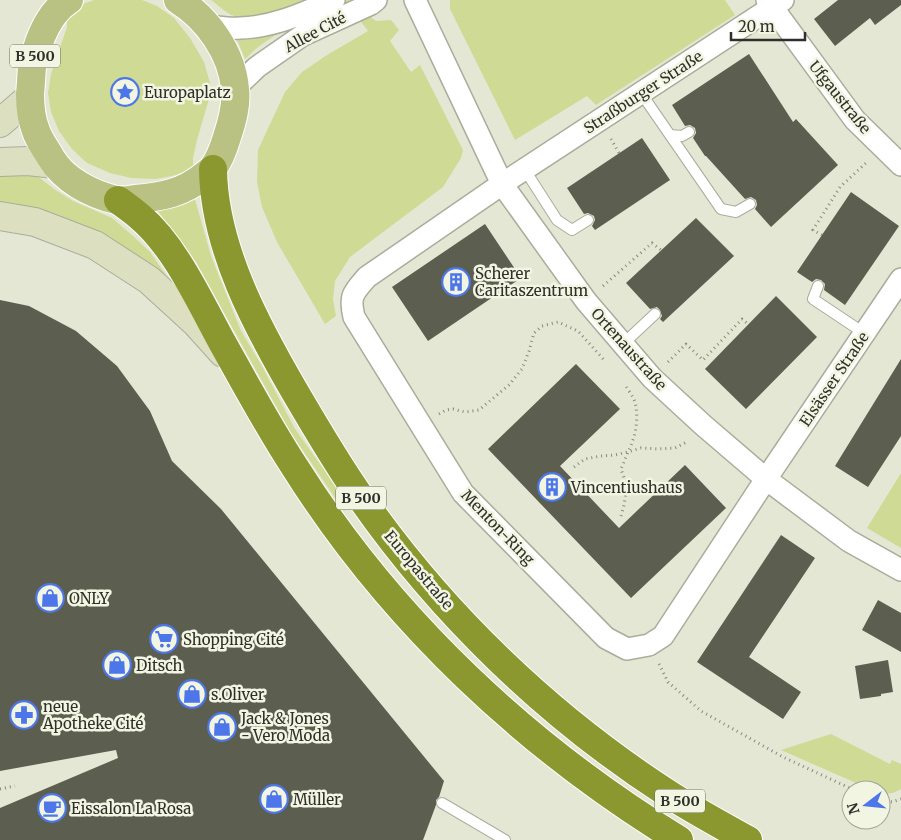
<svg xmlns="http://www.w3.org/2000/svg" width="901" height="840" font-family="Merriweather,serif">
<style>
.green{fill:#cfda95}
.building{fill:#5c5f4f}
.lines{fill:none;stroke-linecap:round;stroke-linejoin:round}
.lane-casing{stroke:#a9ad9b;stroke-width:12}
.street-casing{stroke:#a9ad9b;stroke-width:24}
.secondary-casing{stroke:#a9ad9b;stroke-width:30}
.primary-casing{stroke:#fff;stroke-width:30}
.highway-casing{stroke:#fff;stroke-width:30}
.path{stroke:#888a7d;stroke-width:3;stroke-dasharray:1 4;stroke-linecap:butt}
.lane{stroke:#fff;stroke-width:10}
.street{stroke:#fff;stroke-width:21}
.secondary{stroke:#dce0c1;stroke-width:28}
.primary{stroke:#b9c183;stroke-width:28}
.highway{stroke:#8b9830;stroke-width:28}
.labels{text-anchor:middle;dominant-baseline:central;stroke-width:5;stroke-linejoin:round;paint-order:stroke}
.shield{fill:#f1f5e2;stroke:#696b60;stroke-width:1}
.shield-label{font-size:14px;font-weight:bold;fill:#2f3029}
.street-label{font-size:15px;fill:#2f3029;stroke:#f1f5e2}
.poi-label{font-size:15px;fill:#2f3029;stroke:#f1f5e2;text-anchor:start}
</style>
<rect width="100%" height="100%" fill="#e4e7d4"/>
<path class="green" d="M94,0H142L157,6L174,18L190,38L204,62L210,83L209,99L197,140L193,158V169L172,176L155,179L131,178L110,173L87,163L72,149L59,131L51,112L48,93L51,74L67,27V12L77,6Z
M211,0H308C291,6 252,21 234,16C226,13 218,5 211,0Z
M344,0H362L321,15L277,34L258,47L245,59L236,37L320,11Z
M450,0H725L735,15L596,105L587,96L515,140L450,9Z
M369,16L376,21L391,20L399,30L390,41L411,72L420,65L463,150L461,158L443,187L350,257L335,281L333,299L336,316L325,324L277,242L262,207L257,182L258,150L285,92L302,72L327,55L368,31L359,19Z
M0,168L31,171L54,189L73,201L112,218L133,236L150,252L177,291L0,204Z
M194,196L211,256L241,331L262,366L295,429L350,506L344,511L291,433L196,262L155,207Z
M901,473V548L867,528Z
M831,734L890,764L892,760L901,764V789L893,793L881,794V790H872L781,750Z"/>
<path class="building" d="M838,0H901V5L875,25L870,18L835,46L814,19Z
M749,54L793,122L796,119L838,165L771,227L755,209L757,205L756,200L751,197L745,199L706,156H705L693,138L696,133L695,128L690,125L685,126L672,105Z
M642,138L670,180L595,230L592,226L595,220L594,216L588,213L584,214L567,188Z
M851,192L899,226L845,305L824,290L825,284L821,280L816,279L812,282L797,272Z
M696,218L734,256L663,322L660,319L662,316L660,310L657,307L650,309L626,283Z
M485,224L521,278L428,341L392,287Z
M776,296L817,337L746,409L705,369Z
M0,300L29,306L76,331L117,366L150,411L172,461L221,509L444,781L439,797L436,800V805L423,840H0V808L118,758L116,750L0,771Z
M901,359V436L868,487L835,466Z
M576,364L620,409L560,466L619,528L685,465L726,508L631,598L488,449Z
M781,535L815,558L749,657L801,692L783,719L697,662Z
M878,600L901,613V652L862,630Z
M888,660L893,692L881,694V696L860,699L855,666Z"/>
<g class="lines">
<defs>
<path id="lane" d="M641,93L721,209L736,212L750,204
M670,135L682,136L689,132
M525,170L557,220L572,230L588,220
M818,286L813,299L864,333
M623,344L655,314
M442,803L505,840"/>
<path id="street" d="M415,0L502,184L586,301L652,378L703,425L766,479L849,541L901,570
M767,0L855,120L901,165
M783,0L502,184L367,277C353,293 349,296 354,317L463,493L606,638L627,649L649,645L663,636L766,479L901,279
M208,26C219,27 230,29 240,28C274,27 304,13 334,0
M235,88L257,67L303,35L371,4L376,0"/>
<path id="secondary" d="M0,123L30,97
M0,162L28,161L55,164
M0,216L35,222L95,245L149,280L196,323L223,353"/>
<path id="primary" d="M69,0C47,14 37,44 32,68C31,77 31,86 30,94C30,105 32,121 36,131C39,140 46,149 51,158C64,180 91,194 116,200C122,201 129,200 135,199C162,197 183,193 205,175C207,173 211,171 213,168C220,159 224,147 227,137C232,122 237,105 235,89C232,53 208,19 178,0"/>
<path id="highway" d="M213,169C214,247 256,325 295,392C316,428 337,464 361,498C442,614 548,716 667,793C693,810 721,825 748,840
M118,200C125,205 132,210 139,216C175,246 199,300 222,342C246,385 269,428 296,469C392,621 527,747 679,840"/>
</defs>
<use href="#lane" class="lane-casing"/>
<use href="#street" class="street-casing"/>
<use href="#secondary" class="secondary-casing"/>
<use href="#primary" class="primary-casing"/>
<use href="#highway" class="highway-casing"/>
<path class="path" d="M611,139L619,153
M822,235L813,230L840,187L866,163
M603,286L652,243L661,250
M668,362L686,344L703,360L742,319L748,324
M439,414L446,410L453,409L465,412L479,410L509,385L522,369L529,351L534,333L542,326L558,322L578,331L605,361
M574,467L585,459L601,456L615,455L628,452C636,436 639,419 635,402C633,396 628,390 625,385
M621,516L624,505L627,486L621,469L628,452L641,448L658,449L675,448L687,442
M659,664L668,682L701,711L783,757L854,790
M0,789L15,786
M881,800L892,802L901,799"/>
<use href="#lane" class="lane"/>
<use href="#street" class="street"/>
<use href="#secondary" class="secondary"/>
<use href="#primary" class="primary"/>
<use href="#highway" class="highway"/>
</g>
<defs>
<symbol id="sight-ring" viewBox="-11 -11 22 22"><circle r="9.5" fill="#f1f5e2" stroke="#4c76e9" stroke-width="1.5"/><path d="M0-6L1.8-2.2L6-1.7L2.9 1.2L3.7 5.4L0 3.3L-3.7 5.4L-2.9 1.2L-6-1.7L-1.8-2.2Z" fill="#4c76e9"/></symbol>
<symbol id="building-ring" viewBox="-11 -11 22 22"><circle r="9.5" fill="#f1f5e2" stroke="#4c76e9" stroke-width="1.5"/><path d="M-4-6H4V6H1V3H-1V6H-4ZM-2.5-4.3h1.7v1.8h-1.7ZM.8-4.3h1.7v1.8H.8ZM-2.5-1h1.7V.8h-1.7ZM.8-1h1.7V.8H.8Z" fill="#4c76e9"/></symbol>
<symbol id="shop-ring" viewBox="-11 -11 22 22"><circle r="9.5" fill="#f1f5e2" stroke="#4c76e9" stroke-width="1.5"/><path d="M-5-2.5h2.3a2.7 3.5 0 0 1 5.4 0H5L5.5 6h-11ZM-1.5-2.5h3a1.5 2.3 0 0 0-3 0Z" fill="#4c76e9"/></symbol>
<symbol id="supermarket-ring" viewBox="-11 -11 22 22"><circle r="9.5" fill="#f1f5e2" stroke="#4c76e9" stroke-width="1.5"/><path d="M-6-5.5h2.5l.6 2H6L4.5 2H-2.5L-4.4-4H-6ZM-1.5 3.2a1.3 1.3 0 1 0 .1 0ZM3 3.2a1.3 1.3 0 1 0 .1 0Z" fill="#4c76e9"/></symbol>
<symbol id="pharmacy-ring" viewBox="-11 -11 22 22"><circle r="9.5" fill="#f1f5e2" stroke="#4c76e9" stroke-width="1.5"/><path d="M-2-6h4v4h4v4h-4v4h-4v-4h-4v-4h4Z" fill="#4c76e9"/></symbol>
<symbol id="cafe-ring" viewBox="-11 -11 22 22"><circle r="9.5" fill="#f1f5e2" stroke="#4c76e9" stroke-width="1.5"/><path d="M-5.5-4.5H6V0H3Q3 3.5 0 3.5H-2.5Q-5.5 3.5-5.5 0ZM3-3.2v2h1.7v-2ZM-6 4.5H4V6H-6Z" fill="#4c76e9"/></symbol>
</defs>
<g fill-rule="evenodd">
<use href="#sight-ring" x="109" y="76" width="32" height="32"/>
<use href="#building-ring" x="440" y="266" width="32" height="32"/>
<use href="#building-ring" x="536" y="471" width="32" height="32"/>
<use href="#shop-ring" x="34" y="582" width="32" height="32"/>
<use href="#supermarket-ring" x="148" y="623" width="32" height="32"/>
<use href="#shop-ring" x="101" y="649" width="32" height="32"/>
<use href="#shop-ring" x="176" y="678" width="32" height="32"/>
<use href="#pharmacy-ring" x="8" y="699" width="32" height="32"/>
<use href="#shop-ring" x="206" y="711" width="32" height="32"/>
<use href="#shop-ring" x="258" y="783" width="32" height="32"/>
<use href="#cafe-ring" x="36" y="792" width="32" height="32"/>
</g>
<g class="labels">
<g class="shield">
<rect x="10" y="44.5" width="50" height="23" rx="4"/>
<rect x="336" y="486.5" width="50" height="23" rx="4"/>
<rect x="655" y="789.5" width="50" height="23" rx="4"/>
</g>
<g class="shield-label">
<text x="35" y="56">B 500</text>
<text x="361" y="498">B 500</text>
<text x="680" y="801">B 500</text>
</g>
<g class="street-label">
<text transform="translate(315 32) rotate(-28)">Allee Cité</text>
<text transform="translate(643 92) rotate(-33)">Straßburger Straße</text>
<text transform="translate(840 97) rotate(51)">Ufgaustraße</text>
<text transform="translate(629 349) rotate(48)">Ortenaustraße</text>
<text transform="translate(834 379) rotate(-56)">Elsässer Straße</text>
<text transform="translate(498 527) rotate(46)">Menton-Ring</text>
<text transform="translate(419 570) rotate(50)">Europastraße</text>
</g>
<g class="poi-label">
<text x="144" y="92">Europaplatz</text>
<text x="475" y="273">Scherer<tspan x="475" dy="17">Caritaszentrum</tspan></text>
<text x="571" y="487">Vincentiushaus</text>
<text x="69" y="598">ONLY</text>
<text x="183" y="639">Shopping Cité</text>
<text x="136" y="665">Ditsch</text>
<text x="211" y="694">s.Oliver</text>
<text x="43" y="706">neue<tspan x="43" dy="17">Apotheke Cité</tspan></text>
<text x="241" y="718">Jack &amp; Jones<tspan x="241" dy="17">- Vero Moda</tspan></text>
<text x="293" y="799">Müller</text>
<text x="71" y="808">Eissalon La Rosa</text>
</g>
</g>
<g transform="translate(866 805) rotate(254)"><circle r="24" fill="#f1f5e2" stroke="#a3a698"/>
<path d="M0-4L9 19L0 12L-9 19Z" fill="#4c76e9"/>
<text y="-8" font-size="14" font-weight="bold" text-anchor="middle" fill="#2f3029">N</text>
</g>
<path d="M731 32v8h74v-8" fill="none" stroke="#2f3029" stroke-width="2.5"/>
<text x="738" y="32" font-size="15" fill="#2f3029" stroke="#f1f5e2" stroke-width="4" paint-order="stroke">20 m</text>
</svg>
